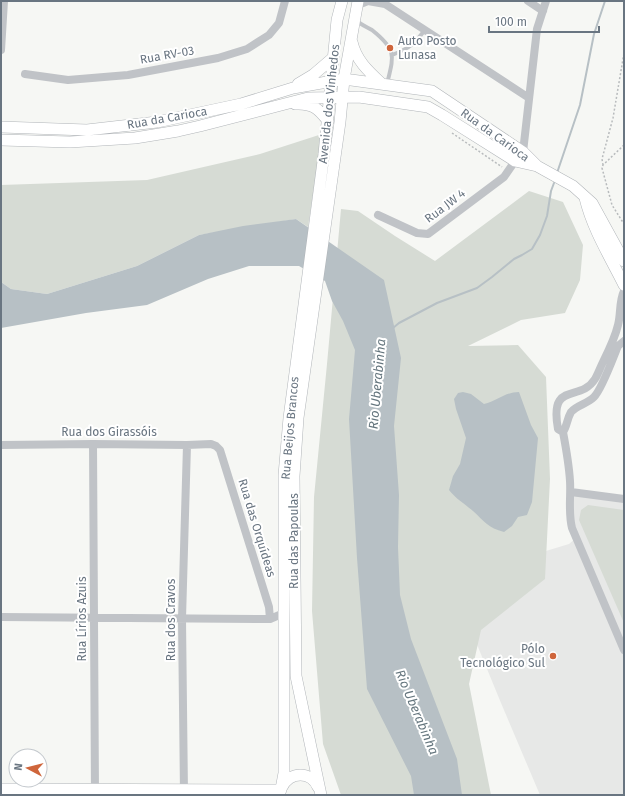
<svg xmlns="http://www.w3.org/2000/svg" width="625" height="796" font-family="'Fira Sans',sans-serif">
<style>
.built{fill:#e7e8e7}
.green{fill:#d6dbd4}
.water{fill:#b7c0c5}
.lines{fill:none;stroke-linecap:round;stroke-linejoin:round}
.stream{stroke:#b7c0c5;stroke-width:2}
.secondary-casing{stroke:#b1b5b9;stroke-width:12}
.path{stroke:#b8bbbd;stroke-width:1.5;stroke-dasharray:2 2;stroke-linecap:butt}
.lane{stroke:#c0c3c7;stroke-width:4}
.street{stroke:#c0c3c7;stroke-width:8}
.secondary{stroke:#fff;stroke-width:11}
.poi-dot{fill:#cf653b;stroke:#fff;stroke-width:1.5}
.labels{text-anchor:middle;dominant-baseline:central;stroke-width:4;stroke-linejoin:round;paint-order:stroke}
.poi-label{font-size:12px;fill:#697581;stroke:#fff;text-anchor:start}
.street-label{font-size:12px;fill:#697581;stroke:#fff}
.water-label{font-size:13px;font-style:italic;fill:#65767e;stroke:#fff}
</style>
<rect width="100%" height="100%" fill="#f6f7f4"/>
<path class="built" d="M571,492L624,499V795H540L501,703L462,608L536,554L569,544L576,538Z"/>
<path class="green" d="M322,134L308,227L296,219L199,235L137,266L47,294L11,289L1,282V185L147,180L260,154Z
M529,191L563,202L583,245L580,280L565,313L521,320L468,346L518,345L546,377L550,479L545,579L481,630L469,684L491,795H341L323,744L312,611L314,497L327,364L341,209L358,211L395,236L435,261Z
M588,505L624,510V623L579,520L581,510Z"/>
<path class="water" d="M296,219L384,280L401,358L394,426L399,495L398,547L400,595L411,639L457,759L462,795H414L411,776L367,689L357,558L349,419L355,350L343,321L332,301L325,281L299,266H249L208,279L147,305L86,313L1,328V282L11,289L47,294L137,266L199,235L243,226Z
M463,392L471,394L484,404C497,401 505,392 519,392L531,425L538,438L532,502L527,515L518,517L512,526L504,532C488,528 484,521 473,511C465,504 456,499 449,490L453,476L460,464L466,438L456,409L454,399L458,393Z"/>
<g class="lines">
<path class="stream" d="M557,173L580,105L594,34L605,1
M393,328L399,323L437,303L477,288L492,277L514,259L522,255L532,249L540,235L547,216L551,191L554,183"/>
<defs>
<path id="secondary" d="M352,42C356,60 368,71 381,83
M298,84L313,75L334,57
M295,104C312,103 318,108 328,121
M1,127L87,130L157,122L241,104L293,88L344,79L432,91L523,152L537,166L573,186L592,203L624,261
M1,140L70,142L135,138L178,131L200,126L308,98L359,97L428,107L442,115L515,161L537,166
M585,198C592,228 610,257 624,285
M282,787C290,771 311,771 318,787
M1,789L281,790
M281,789L284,773V475L289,418L324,154L337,20L342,1
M321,795L296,676L294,476L298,418L340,122L344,79L358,1"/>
</defs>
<use href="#secondary" class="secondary-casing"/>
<path class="path" d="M452,133L502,167
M624,145L603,165L602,168L612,205L624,224
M603,165L602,159L613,118L624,53"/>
<path class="lane" d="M356,20C361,25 367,27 372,30C397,50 394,55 387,84
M392,55C410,48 413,45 425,30"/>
<path class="street" d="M528,1L543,11
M358,5L368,1L385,4L529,98
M1,50L4,1
M25,74L68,80L128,75L218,58L247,49L269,35L279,23L285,1
M523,152L537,29L546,1
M378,215L417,233L428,234L504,177L515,161
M624,341L618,346C613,358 602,389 594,397C587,404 577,405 571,412C567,419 567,426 563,432C566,448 569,465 570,481C571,497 568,512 572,528L624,650
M563,432L558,429C549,380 580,403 595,379C598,374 600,368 603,362C609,350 615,338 618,325C621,314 619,301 624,291
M93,444L95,795
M1,445L93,444L187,445L211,444L216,446L220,450L269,607L270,619
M571,492L624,499
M1,617L270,619L284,613
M184,794L182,619L187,445"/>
<use href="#secondary" class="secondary"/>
</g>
<g class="poi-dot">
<circle cx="390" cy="48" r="4"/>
<circle cx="553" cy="656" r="4"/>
</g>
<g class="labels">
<g class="poi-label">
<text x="398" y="41">Auto Posto<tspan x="398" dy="14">Lunasa</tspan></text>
<text x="545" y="649" text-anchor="end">Pólo<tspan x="545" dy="14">Tecnológico Sul</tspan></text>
</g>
<g class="street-label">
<text transform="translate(167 55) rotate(-10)">Rua RV-03</text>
<text transform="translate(329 104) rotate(-84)">Avenida dos Vinhedos</text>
<text transform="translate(167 118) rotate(-10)">Rua da Carioca</text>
<text transform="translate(495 135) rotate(36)">Rua da Carioca</text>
<text transform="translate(445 206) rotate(-37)">Rua JW 4</text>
<text transform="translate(290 428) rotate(-85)">Rua Beijos Brancos</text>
<text x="109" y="432">Rua dos Girassóis</text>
<text transform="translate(257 528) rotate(73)">Rua das Orquídeas</text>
<text transform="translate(294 541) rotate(-90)">Rua das Papoulas</text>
<text transform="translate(82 619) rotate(-90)">Rua Lírios Azuis</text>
<text transform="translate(171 620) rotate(-90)">Rua dos Cravos</text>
</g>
<g class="water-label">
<text transform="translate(377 384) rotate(-85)">Rio Uberabinha</text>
<text transform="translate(417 712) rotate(67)">Rio Uberabinha</text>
</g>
</g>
<rect width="625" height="796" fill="none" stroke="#697581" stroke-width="4"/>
<g transform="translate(28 768) rotate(277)"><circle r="19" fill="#ffffff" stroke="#c3c8cd"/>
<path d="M0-3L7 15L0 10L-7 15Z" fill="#cf653b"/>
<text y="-6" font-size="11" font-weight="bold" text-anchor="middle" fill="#697581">N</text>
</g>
<path d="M489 26v6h110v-6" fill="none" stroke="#697581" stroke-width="2"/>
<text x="495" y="26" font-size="12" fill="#697581" stroke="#ffffff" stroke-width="3" paint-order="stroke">100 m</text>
</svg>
